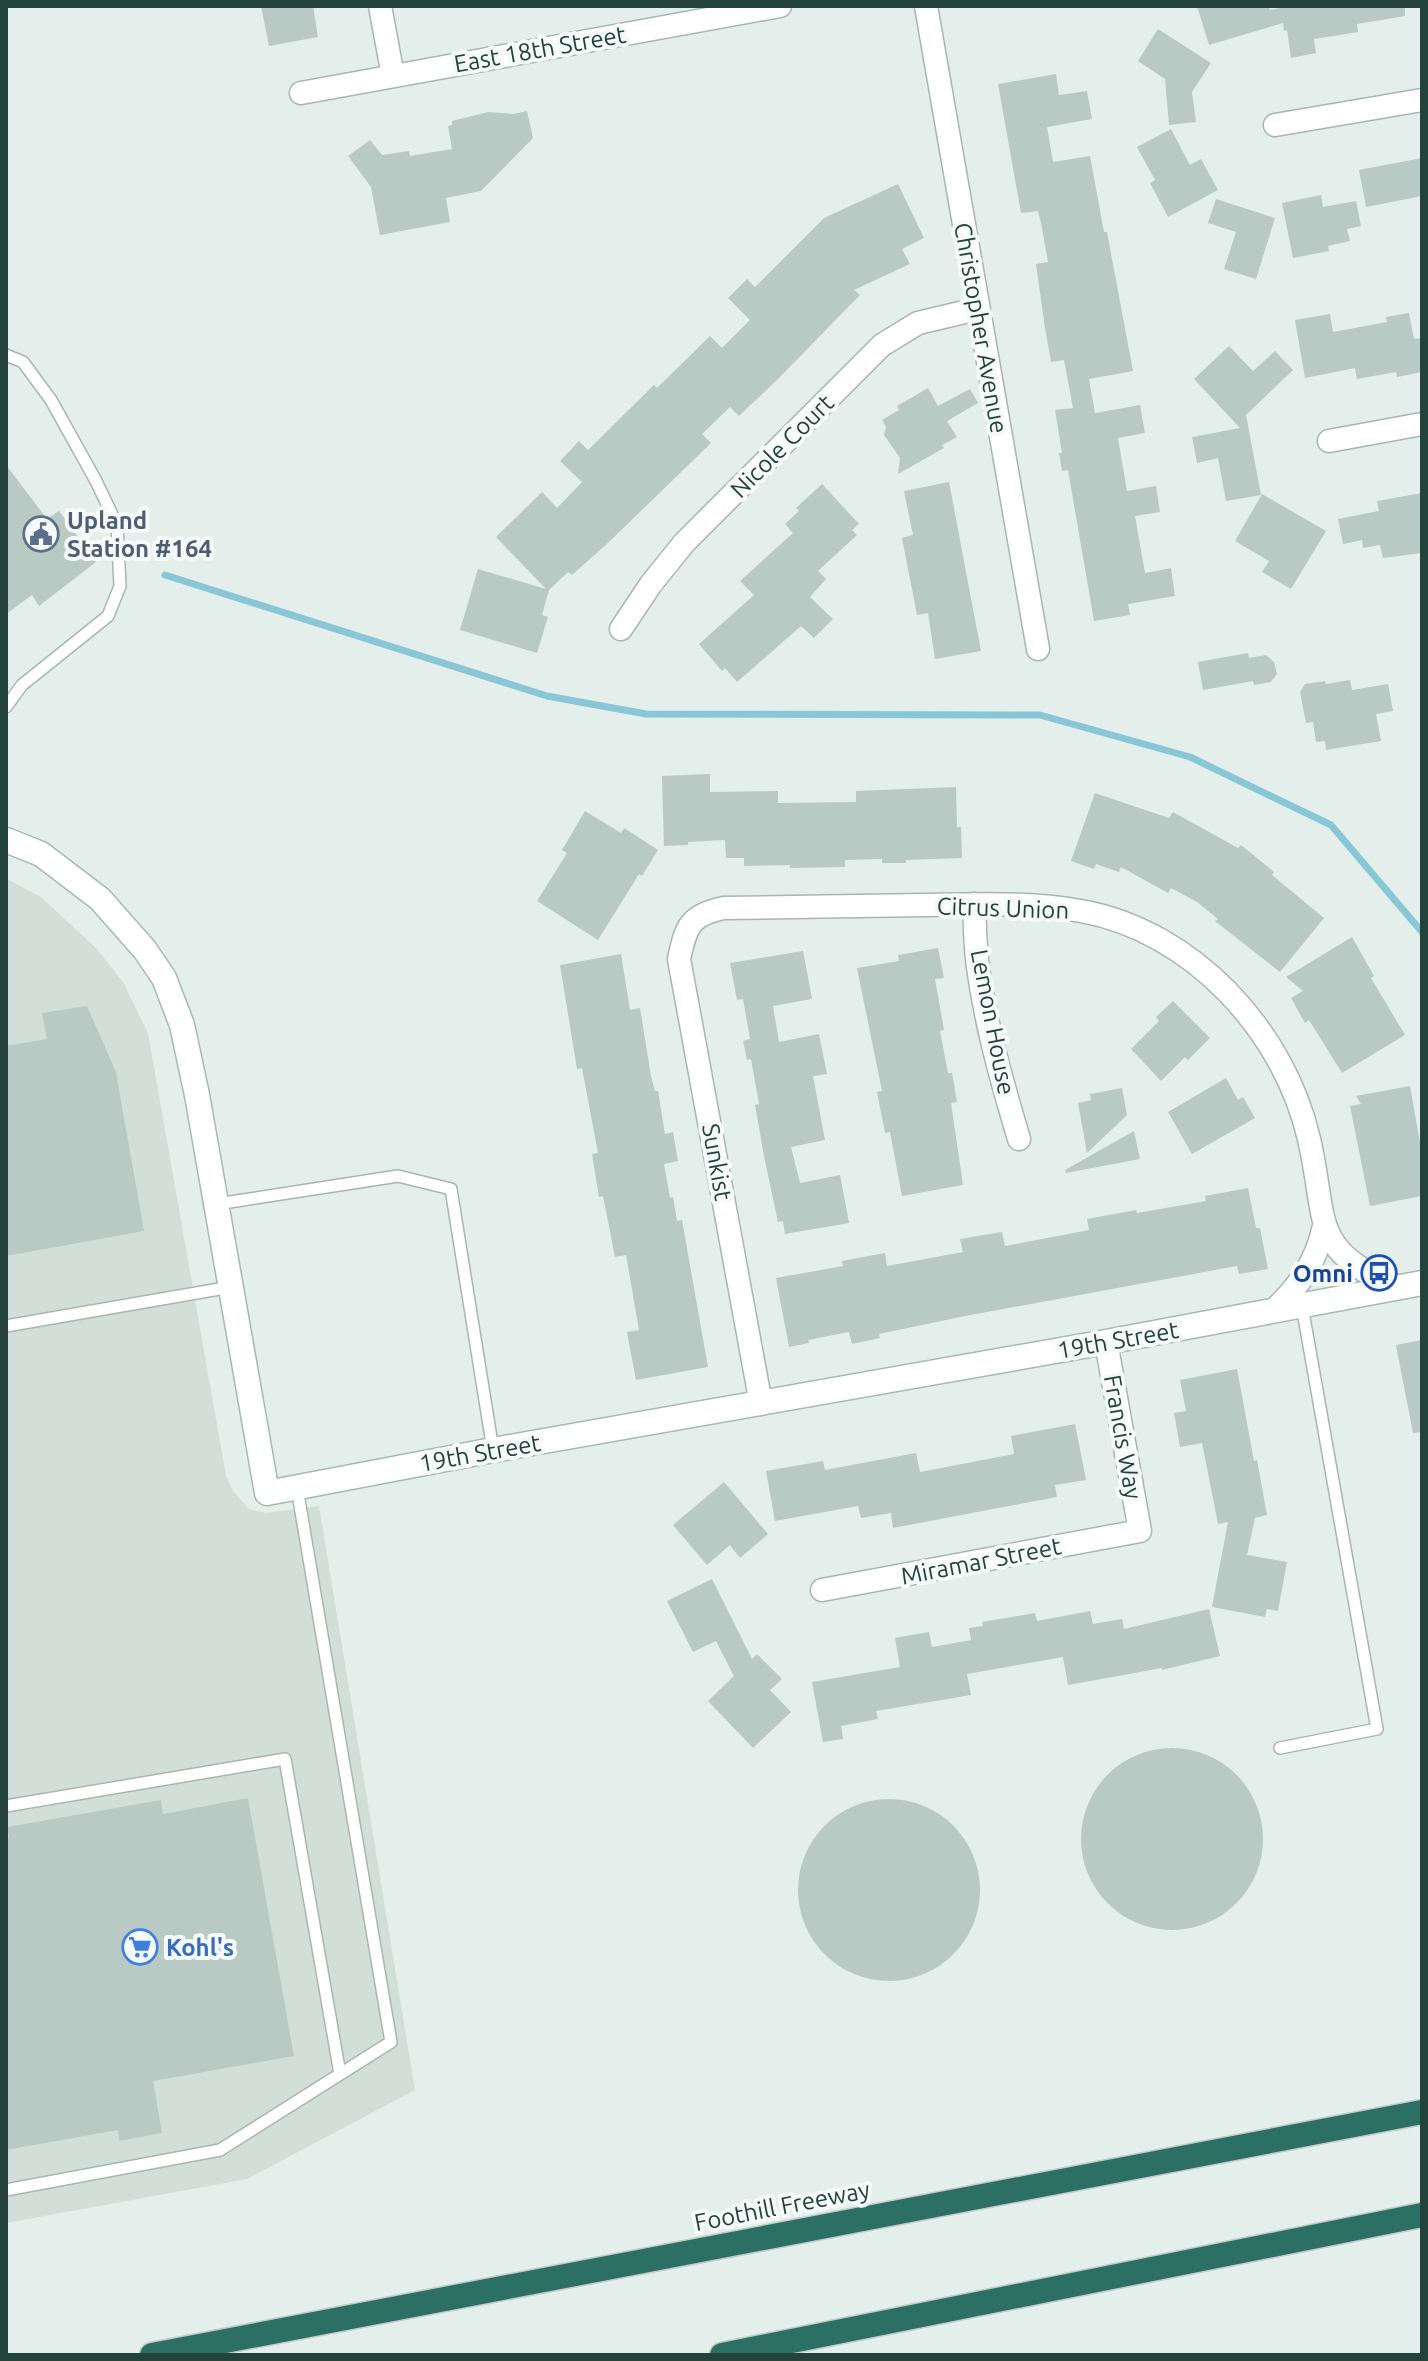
<svg xmlns="http://www.w3.org/2000/svg" width="1428" height="2361" font-family="Ubuntu,sans-serif">
<style>
.built{fill:#d2dfd9}
.lines{fill:none;stroke-linecap:round;stroke-linejoin:round}
.stream{stroke:#8ac7d6;stroke-width:7}
.building{fill:#b9cac4}
.lane-casing{stroke:#a6b7b2;stroke-width:14}
.street-casing{stroke:#a6b7b2;stroke-width:25}
.secondary-casing{stroke:#a2bbb3;stroke-width:27}
.highway-casing{stroke:#c1cac8;stroke-width:27}
.lane{stroke:#fff;stroke-width:11}
.street{stroke:#fff;stroke-width:22}
.secondary{stroke:#fff;stroke-width:24}
.highway{stroke:#2c7065;stroke-width:24}
.labels{text-anchor:middle;dominant-baseline:central;stroke-width:8;stroke-linejoin:round;paint-order:stroke}
.street-label{font-size:24px;fill:#22423b;stroke:#f5faf8}
.service-label{font-size:24px;font-weight:bold;fill:#4e5e75;stroke:#f5faf8;text-anchor:start}
.transit-label{font-size:24px;font-weight:bold;fill:#164399;stroke:#f5faf8;text-anchor:end}
.shop-label{font-size:24px;font-weight:bold;fill:#366cbe;stroke:#f5faf8;text-anchor:start}
</style>
<rect width="100%" height="100%" fill="#e4eeea"/>
<path class="built" d="M6,878L42,898L96,948L123,982L148,1033L226,1476L233,1491L249,1509L266,1513L319,1506L415,2090L247,2179L6,2223Z"/>
<g class="lines">
<path class="stream" d="M165,575L547,696L646,714L1040,715L1190,757L1331,825L1422,932"/>
</g>
<path class="building" d="M261,6H313L318,37L269,46Z
M1197,6H1268L1270,10L1291,6H1405V16L1357,24L1358,32L1314,39L1316,53L1291,58L1287,30L1284,31L1283,23L1209,45Z
M1158,29L1211,63L1192,92L1196,122L1169,125L1165,79L1138,61Z
M1056,74L1059,95L1087,91L1092,119L1047,127L1053,162L1090,156L1104,232H1107L1133,371L1089,379L1095,413L1140,405L1145,433L1118,438L1127,491L1156,486L1160,512L1135,516L1145,573L1171,568L1175,596L1128,604L1130,615L1094,621L1068,470L1062,471L1059,453H1062L1055,410L1073,408L1064,360L1051,362L1045,328L1036,264L1048,262L1041,223L1038,211L1021,213L998,84Z
M527,111L533,138L481,191L446,198L450,222L380,235L371,187L348,156L370,140L382,155L409,151L410,156L452,149L448,126L452,125V121L488,112L513,114Z
M1171,129L1190,165L1201,159L1218,190L1168,217L1150,183L1155,180L1137,147Z
M1422,158V196L1366,207L1359,170Z
M898,184L924,238L902,249L910,264L854,290L860,295L777,380L739,416L730,407L702,434L711,443L609,542L572,575L568,572L549,590L542,615L548,617L537,653L460,630L478,569L546,589L496,537L542,492L557,508L582,482L560,461L579,441L588,450L654,385L657,388L710,336L722,348L750,320L728,298L747,279L755,287L824,218Z
M1321,195L1323,207L1356,201L1361,226L1347,229L1350,241L1328,246L1329,251L1293,258L1282,203Z
M1216,199L1275,218L1256,279L1224,269L1236,232L1208,223Z
M1409,313L1414,339L1422,338V372L1397,377L1396,372L1357,379L1355,368L1305,378L1295,320L1330,314L1333,332L1387,322L1386,317Z
M1229,346L1253,371L1275,351L1293,370L1246,415L1261,495L1226,501L1218,458L1197,463L1192,437L1240,428L1194,379Z
M928,388L938,406L970,389L978,403L947,421L957,437L942,445L944,448L898,474L900,458L884,435L886,427L882,420L899,410L897,406Z
M6,465L47,519L59,511L96,562L39,606L32,595L6,614Z
M949,482L981,651L935,659L928,613L917,615L902,538L913,535L904,491Z
M822,484L859,524L852,530L857,535L818,571L826,579L810,597L833,619L814,638L801,626L737,682L725,668L722,671L699,644L754,595L740,581L793,533L785,524L799,511L796,508Z
M1422,493V553L1383,558L1380,545L1363,548L1362,540L1343,544L1338,519L1379,511L1377,501Z
M1262,494L1326,531L1291,589L1262,572L1269,561L1235,541Z
M1248,653L1249,658L1266,655L1274,662L1277,674L1271,682L1254,685L1253,681L1203,690L1198,662Z
M1350,680L1352,690L1388,684L1393,711L1376,714L1381,741L1326,750L1325,741L1316,742L1313,722L1306,723L1300,692L1305,684L1325,681L1326,684Z
M710,774V792L778,791V803L856,802V791L956,787L957,827H961L962,858L906,860V863H882V859L845,860V867L790,868V865L744,866V858H726L725,840L688,842V845L664,846L662,776Z
M1095,793L1169,818L1173,812L1238,848L1241,845L1274,872L1272,875L1324,918L1280,972L1215,921L1218,919L1197,902L1171,888L1168,893L1121,867L1119,872L1096,864L1094,869L1071,861Z
M585,811L621,833L624,828L658,850L642,876L639,874L598,940L537,901L567,853L562,850Z
M1352,937L1374,976L1371,978L1405,1035L1342,1073L1309,1020L1305,1023L1291,998L1303,991L1286,977Z
M938,948L944,978L935,979L944,1030L940,1031L948,1073H952L957,1102L951,1103L963,1185L902,1196L890,1132L885,1133L877,1092L882,1091L857,968L899,961L898,955Z
M803,951L812,999L773,1006L779,1042L819,1034L827,1074L813,1076L825,1140L791,1147L800,1183L840,1175L849,1223L785,1234L783,1221L778,1222L764,1156L755,1105L759,1104L751,1059L747,1060L743,1041L750,1039L743,999L737,1000L730,963Z
M621,954L630,1010L640,1008L651,1076L655,1091H658L665,1134L673,1132L678,1161L664,1164L670,1198L673,1197L677,1221L682,1220L708,1367L636,1380L627,1332L639,1330L626,1255L615,1257L603,1196L599,1197L592,1154L598,1153L582,1068L577,1069L560,965Z
M1173,1001L1210,1038L1188,1060L1185,1057L1161,1081L1131,1049L1159,1021L1156,1017Z
M87,1006L116,1072L144,1231L6,1256V1046L47,1039L42,1013Z
M1226,1078L1238,1100L1243,1097L1255,1118L1192,1154L1168,1112Z
M1410,1086L1422,1154V1196L1370,1206L1350,1106L1361,1104L1356,1096Z
M1122,1088L1127,1115L1087,1153L1078,1103L1091,1100L1090,1094Z
M1134,1131L1140,1159L1066,1173L1065,1170Z
M1248,1188L1256,1228H1260L1268,1269L1239,1274L1237,1266L965,1316L879,1334L880,1338L852,1344L849,1332L808,1340L809,1343L789,1347L776,1278L843,1266L842,1261L885,1253L887,1266L963,1252L960,1239L1002,1232L1005,1246L1089,1230L1087,1219L1136,1210L1137,1213L1206,1201L1205,1196Z
M1422,1340V1432L1413,1433L1396,1345Z
M1237,1369L1254,1461L1257,1460L1267,1515L1255,1518L1247,1555L1287,1562L1278,1611L1267,1609L1265,1617L1212,1607L1228,1522L1218,1524L1202,1443L1180,1447L1174,1413L1186,1411L1180,1380Z
M1075,1424L1086,1480L1055,1485L1057,1497L893,1528L891,1513L861,1518L858,1506L775,1521L766,1471L823,1461L825,1470L916,1453L920,1472L1014,1454L1011,1436Z
M724,1482L768,1534L740,1558L730,1545L707,1565L673,1525Z
M712,1579L752,1659L757,1654L782,1679L770,1690L791,1712L753,1748L708,1701L734,1676L716,1641L693,1652L667,1601Z
M1209,1609L1220,1656L1162,1670V1668L1068,1685L1063,1657L967,1674L971,1695L876,1711L878,1719L841,1726L843,1739L823,1742L812,1682L900,1667L895,1638L929,1632L932,1647L971,1640L969,1628L983,1626L982,1622L1035,1613L1037,1621L1090,1611L1093,1624L1122,1619L1124,1629Z
M1081 1839a91 91 0 1 1 182 0a91 91 0 1 1-182 0Z
M248,1798L294,2056L153,2081L162,2133L119,2141L118,2130L6,2150V1839L9,1838L7,1827L161,1800L163,1814Z
M798 1890a91 91 0 1 1 182 0a91 91 0 1 1-182 0Z"/>
<g class="lines">
<defs>
<path id="lane" d="M6,355L23,362L51,400L96,481L117,525L120,586L108,616L22,685L6,707
M217,1204L398,1176L451,1189L493,1450
M6,1326L231,1287
M1280,1748L1377,1729L1302,1306
M6,1806L285,1759L340,2074
M6,2190L220,2150L391,2042L297,1488"/>
<path id="street" d="M380,6L393,76
M926,6L1038,649
M301,93L780,6
M1275,125L1422,100
M1329,441L1422,424
M621,629L651,584L684,543L882,345L918,323L977,309
M974,904C975,925 975,947 978,967C986,1026 1002,1082 1019,1139
M1274,1310C1300,1285 1316,1262 1324,1226
M761,1404L679,959C686,927 689,915 724,908C791,907 857,906 924,905C977,904 1029,902 1081,911C1193,931 1284,1031 1309,1139C1328,1220 1308,1250 1398,1287
M822,1590L1140,1531L1106,1342"/>
<path id="secondary" d="M6,840L41,854L100,899L145,950L164,978L182,1025L197,1095L267,1493L493,1450L1106,1342L1422,1283"/>
<path id="highway" d="M152,2355L1422,2112
M722,2355L1422,2215"/>
</defs>
<use href="#lane" class="lane-casing"/>
<use href="#street" class="street-casing"/>
<use href="#secondary" class="secondary-casing"/>
<use href="#highway" class="highway-casing"/>
<use href="#lane" class="lane"/>
<use href="#street" class="street"/>
<use href="#secondary" class="secondary"/>
<use href="#highway" class="highway"/>
</g>
<defs>
<symbol id="civic-ring" viewBox="-11 -11 22 22"><circle r="9.5" fill="#f5faf8" stroke="#5c6f8a" stroke-width="1.5"/><path d="M-.6-6.5H3V-4.5H.6V-3L4-1V1h2V6H-6V1h2V-1L-.6-3ZM-1.2 2.5V6h2.4V2.5Z" fill="#5c6f8a"/></symbol>
<symbol id="bus-ring" viewBox="-11 -11 22 22"><circle r="9.5" fill="#f5faf8" stroke="#1a4fb4" stroke-width="1.5"/><path d="M-5-6H5V4H4V6H2V4H-2V6H-4V4H-5ZM-3.5-4V0h7V-4ZM-3.5 1.2v1.5H-2V1.2ZM2 1.2v1.5H3.5V1.2Z" fill="#1a4fb4"/></symbol>
<symbol id="supermarket-ring" viewBox="-11 -11 22 22"><circle r="9.5" fill="#f5faf8" stroke="#3f7fe0" stroke-width="1.5"/><path d="M-6-5.5h2.5l.6 2H6L4.5 2H-2.5L-4.4-4H-6ZM-1.5 3.2a1.3 1.3 0 1 0 .1 0ZM3 3.2a1.3 1.3 0 1 0 .1 0Z" fill="#3f7fe0"/></symbol>
</defs>
<g fill-rule="evenodd">
<use href="#civic-ring" x="21" y="514" width="40" height="40"/>
<use href="#bus-ring" x="1359" y="1253" width="40" height="40"/>
<use href="#supermarket-ring" x="120" y="1927" width="40" height="40"/>
</g>
<g class="labels">
<g class="street-label">
<text transform="translate(540 49) rotate(-10)">East 18th Street</text>
<text transform="translate(981 328) rotate(80)">Christopher Avenue</text>
<text transform="translate(782 446) rotate(-45)">Nicole Court</text>
<text transform="translate(1003 908) rotate(2)">Citrus Union</text>
<text transform="translate(993 1022) rotate(79)">Lemon House</text>
<text transform="translate(717 1162) rotate(80)">Sunkist</text>
<text transform="translate(1118 1340) rotate(-10)">19th Street</text>
<text transform="translate(1123 1437) rotate(80)">Francis Way</text>
<text transform="translate(480 1453) rotate(-10)">19th Street</text>
<text transform="translate(981 1561) rotate(-11)">Miramar Street</text>
<text transform="translate(782 2206) rotate(-11)">Foothill Freeway</text>
</g>
<g class="service-label">
<text x="67" y="520">Upland<tspan x="67" dy="28">Station #164</tspan></text>
</g>
<g class="transit-label">
<text x="1353" y="1273">Omni</text>
</g>
<g class="shop-label">
<text x="166" y="1947">Kohl's</text>
</g>
</g>
<rect width="1428" height="2361" fill="none" stroke="#22423b" stroke-width="16"/>
</svg>
